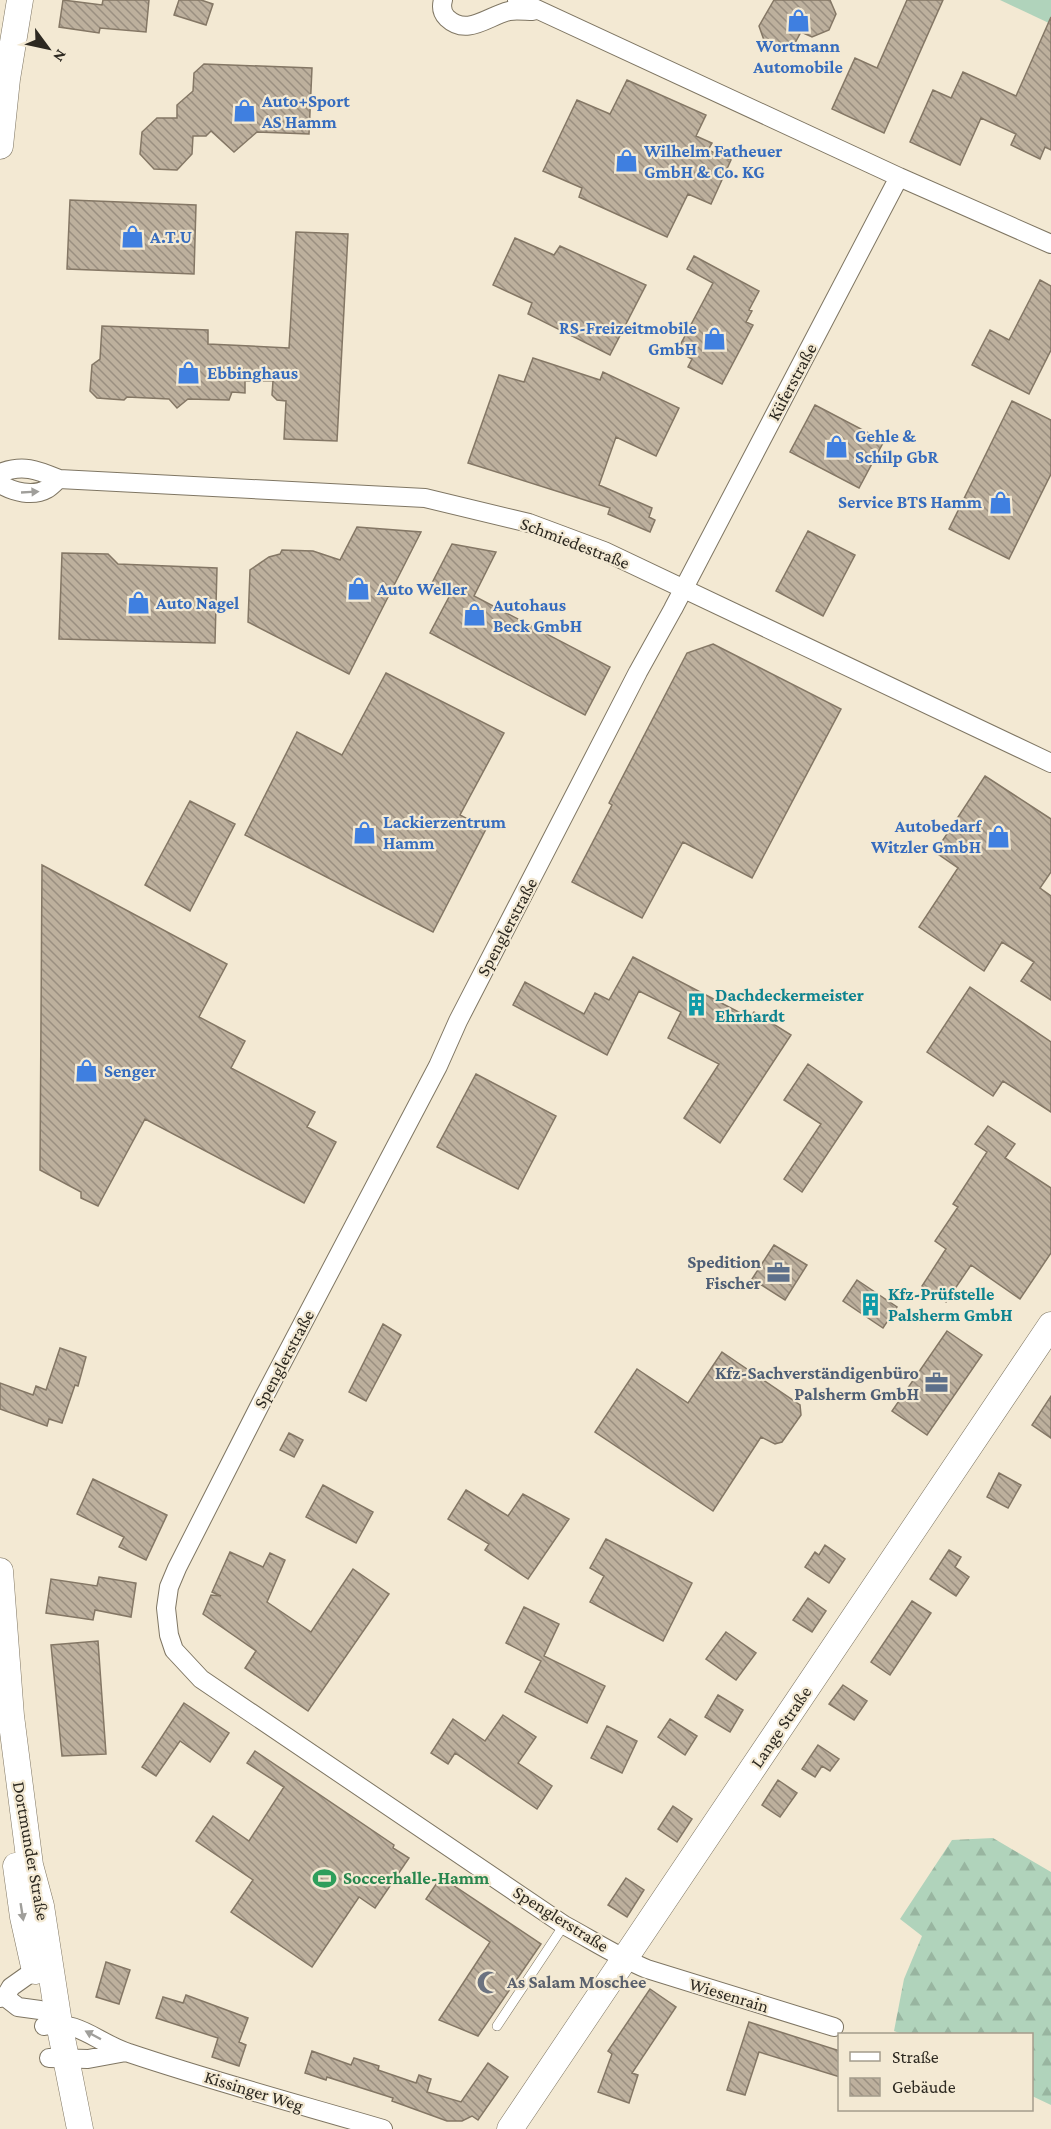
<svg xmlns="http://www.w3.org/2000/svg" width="1051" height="2129" font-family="'Crimson Pro',serif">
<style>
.grass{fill:#b0d3bb}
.forest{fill:url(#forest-firs)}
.building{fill:url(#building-back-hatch);stroke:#847765;stroke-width:1.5}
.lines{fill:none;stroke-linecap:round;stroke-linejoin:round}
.lane-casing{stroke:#7f7663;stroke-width:10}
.street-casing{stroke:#7f7663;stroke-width:20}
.secondary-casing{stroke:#7f7663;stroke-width:27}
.lane{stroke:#fff;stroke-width:9}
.street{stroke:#fff;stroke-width:18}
.secondary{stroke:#fff;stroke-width:26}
.oneway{fill:#a09f9b}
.labels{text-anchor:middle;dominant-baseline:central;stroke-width:4.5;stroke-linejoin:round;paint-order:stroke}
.shop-label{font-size:18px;font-weight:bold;fill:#366cbe;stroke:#f3e9d3;text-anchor:start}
.street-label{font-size:18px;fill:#2d2921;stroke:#f3e9d3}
.culture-label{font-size:18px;font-weight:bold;fill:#0d838f;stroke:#f3e9d3;text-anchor:start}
.service-label{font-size:18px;font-weight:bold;fill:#4e5e75;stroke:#f3e9d3;text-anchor:end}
.leisure-label{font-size:18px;font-weight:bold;fill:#27864d;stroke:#f3e9d3;text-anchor:start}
.worship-label{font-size:18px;font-weight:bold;fill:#5b616d;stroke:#f3e9d3;text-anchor:start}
</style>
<defs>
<pattern id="forest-firs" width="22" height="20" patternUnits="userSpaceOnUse" patternTransform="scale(1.5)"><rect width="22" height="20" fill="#b0d3bb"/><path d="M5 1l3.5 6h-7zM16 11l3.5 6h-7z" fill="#98b5a0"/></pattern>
<pattern id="building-back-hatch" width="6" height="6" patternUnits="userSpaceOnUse" patternTransform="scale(1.5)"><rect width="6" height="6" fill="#bdb09d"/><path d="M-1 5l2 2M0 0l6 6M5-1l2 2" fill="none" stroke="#9a8f80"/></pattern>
</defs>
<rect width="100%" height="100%" fill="#f3e9d3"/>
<path class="grass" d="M1000,0H1051V24Z"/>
<path class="forest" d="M993,1838L1051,1872V2105L1032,2096V2034H902L894,2031L904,1979L922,1936L900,1919L952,1840Z"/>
<path class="building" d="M63,0L102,5L103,0H149L146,32L100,28L99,33L59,27Z
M179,0H201L213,4L206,25L174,15Z
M774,0H830L836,14L829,30L812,37L801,32L795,43L779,49L765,43L759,26Z
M907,0H943L884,133L832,109L855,58L877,68Z
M1051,17V150L1045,147L1040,159L1011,145L1016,134L981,118L960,165L910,142L933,90L951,98L963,72L1016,96Z
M204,64L312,68L309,134L257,132L234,152L211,131L206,136H193L192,154L177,170L154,169L140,154L142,132L157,118H177V105L193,91L194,73Z
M627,80L706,115L696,136L712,143L708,150L731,160L711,204L688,194L667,237L579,197L582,188L543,171L577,100L610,114Z
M70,200L196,205L194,274L67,269Z
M296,232L348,234L337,441L284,439L286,401L277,400L272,395L273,381H245V393L232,392L229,400L188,399L177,408L169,399L127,397L124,400L97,398L90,391L92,365L100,359L102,326L208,330V344L289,348Z
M515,238L554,255L560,246L646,285L610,355L528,314L532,303L493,285Z
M694,256L759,291L749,310L752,311L746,322L753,325L722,384L688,367L692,359L677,351L713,283L687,269Z
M1040,280L1051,286V350L1029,394L972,365L990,330L1009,340Z
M533,358L600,380L603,372L679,408L656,456L616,437L599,485L652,508L649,517L655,520L650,532L608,514L610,508L468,463L499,375L524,382Z
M1012,401L1051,420V474L1009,559L949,529Z
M815,405L884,441L859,488L790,452Z
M357,527L421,532L349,674L248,622L250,570L269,557L280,554L282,550L313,551L340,560Z
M808,531L855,555L823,616L776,591Z
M452,544L496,552L474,596L610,667L585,715L430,633L450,595L431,585Z
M62,553L108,554L118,564L217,568L215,643L59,639Z
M713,644L841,709L752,878L683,842L642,918L572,882L612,805L609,803L687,653Z
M386,673L504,733L460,815L486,829L433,932L245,835L297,732L342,755Z
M985,776L1051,819V872L1040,888L1051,896V1000L1021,981L1034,962L1002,942L984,971L919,927L958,868L935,852Z
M190,801L235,824L190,911L145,885Z
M42,865L227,964L199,1017L245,1041L231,1068L315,1112L307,1127L336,1142L304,1203L145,1119L98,1206L81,1198V1192L40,1170Z
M633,957L750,1018L754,1012L791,1035L720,1143L684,1118L719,1064L668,1038L681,1012L639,991L607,1055L513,1005L525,982L584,1014L595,993L609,1000Z
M970,987L1051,1042V1112L1003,1081L993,1096L927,1052Z
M808,1064L862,1102L802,1192L784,1179L821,1124L784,1100Z
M476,1074L556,1116L518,1189L437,1147Z
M988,1126L1015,1144L1005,1158L1051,1188V1253L1020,1299L971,1265L946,1302L922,1286L946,1249L935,1241L958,1207L953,1204L987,1152L975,1144Z
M774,1245L807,1265L785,1300L752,1279Z
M857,1280L897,1307L883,1328L843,1301Z
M383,1324L401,1335L366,1401L349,1392Z
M947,1331L982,1355L927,1435L892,1411Z
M60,1348L86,1357L78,1386L75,1385L62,1423L49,1419L47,1426L0,1409V1383L33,1395L36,1386L46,1390Z
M722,1352L800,1405L801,1415L782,1442L775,1444L761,1437L713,1511L595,1432L637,1369L688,1403Z
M1051,1396V1438L1032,1425Z
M289,1433L303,1440L294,1457L280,1450Z
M999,1473L1021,1485L1008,1508L987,1497Z
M93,1479L167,1515L146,1560L119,1547L124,1537L77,1514Z
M323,1485L373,1512L356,1543L306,1517Z
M466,1490L508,1516L523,1494L569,1519L528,1579L485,1550L489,1544L448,1519Z
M606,1539L692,1583L663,1641L590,1602L604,1576L590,1568Z
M825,1545L845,1559L829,1583L805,1567L815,1552L819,1555Z
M949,1550L961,1557L955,1567L969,1577L956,1596L930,1579Z
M230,1552L263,1567L270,1553L285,1560L267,1602L311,1632L353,1569L389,1594L308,1711L245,1668L256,1651L203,1614L211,1595L221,1596L212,1592Z
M99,1577L136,1583L131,1617L95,1610L93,1620L46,1613L51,1579L97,1586Z
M808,1598L826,1611L812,1632L793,1620Z
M912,1601L931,1613L890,1675L871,1662Z
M524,1607L559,1624L544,1656L605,1686L587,1723L525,1692L541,1661L506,1643Z
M726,1632L756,1653L736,1680L706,1659Z
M98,1641L106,1754L62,1756L51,1645Z
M843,1685L867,1701L854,1720L829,1704Z
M718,1695L743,1710L730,1732L705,1717Z
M184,1703L229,1733L210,1762L180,1741L156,1776L142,1767Z
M503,1715L536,1737L518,1763L552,1786L537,1809L455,1753L448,1764L431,1753L453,1719L485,1741Z
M670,1719L697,1736L685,1755L658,1737Z
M607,1726L637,1741L622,1773L591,1758Z
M818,1745L839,1759L830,1771L822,1766L815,1777L802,1769Z
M255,1751L394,1845L393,1848L409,1858L375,1908L359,1897L312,1967L231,1912L253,1880L196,1841L213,1816L249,1841L284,1787L247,1763Z
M778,1780L797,1793L780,1817L762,1805Z
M673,1806L692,1819L677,1842L658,1829Z
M441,1877L541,1944L478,2036L439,2020L490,1942L426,1899Z
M626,1878L644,1890L627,1917L608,1905Z
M106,1962L130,1970L119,2004L96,1997Z
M650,1989L676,2007L632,2073L638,2075L629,2103L598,2092L612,2054L608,2051Z
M186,1995L248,2018L239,2042L246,2045L239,2066L212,2057L218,2038L156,2018L163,1997L183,2003Z
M749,2022L840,2051V2077L759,2052L745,2095L727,2090Z
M312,2051L351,2065L354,2058L379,2066L378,2070L416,2083L419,2075L431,2079L427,2092L461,2102L488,2063L508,2077L478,2120L472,2116L462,2121H447L392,2101L393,2098L327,2077L326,2080L305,2073Z"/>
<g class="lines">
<defs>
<path id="lane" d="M497,2026L564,1925"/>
<path id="street" d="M443,0C441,7 442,13 447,18C467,37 488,16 509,11C516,10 526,11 533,11
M517,0L899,177L673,609L638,672L458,1021L438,1066L264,1397L177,1568L169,1587L166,1608L169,1635L174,1650L201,1679L564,1925C592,1940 618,1957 647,1969L834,2027
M899,177L1051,244
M0,473C23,464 37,470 59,479L425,498L529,523L604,551L1051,763
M0,484C13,492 33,497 47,489C51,487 55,482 59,479
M5,1997L18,2007L40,2010
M0,1998L5,1997L11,1987L35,1970
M44,2026C79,2019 97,2043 129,2053C212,2081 298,2104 383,2129
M49,2058L88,2059L126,2052"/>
<path id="secondary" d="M0,146L7,79L20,0
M0,1571L11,1716L30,1865L41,1906L59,2023L80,2129
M16,1866L23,1917L35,1971
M510,2129L1051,1325"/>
</defs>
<use href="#lane" class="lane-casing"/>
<use href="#street" class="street-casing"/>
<use href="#secondary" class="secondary-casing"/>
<use href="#lane" class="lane"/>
<use href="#street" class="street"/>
<use href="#secondary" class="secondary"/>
</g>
<defs><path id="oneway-solid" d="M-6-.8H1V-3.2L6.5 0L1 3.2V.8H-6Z" transform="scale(1.5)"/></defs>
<g class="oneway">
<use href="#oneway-solid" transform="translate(30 492) rotate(-3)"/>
<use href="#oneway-solid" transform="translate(22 1912) rotate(81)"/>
<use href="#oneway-solid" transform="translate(93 2035) rotate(-152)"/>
</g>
<defs>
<symbol id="shop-bare" viewBox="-9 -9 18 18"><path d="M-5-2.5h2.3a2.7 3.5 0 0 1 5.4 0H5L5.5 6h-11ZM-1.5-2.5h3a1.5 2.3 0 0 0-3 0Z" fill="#3f7fe0" stroke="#f3e9d3" stroke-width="2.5" paint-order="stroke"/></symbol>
<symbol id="building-bare" viewBox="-9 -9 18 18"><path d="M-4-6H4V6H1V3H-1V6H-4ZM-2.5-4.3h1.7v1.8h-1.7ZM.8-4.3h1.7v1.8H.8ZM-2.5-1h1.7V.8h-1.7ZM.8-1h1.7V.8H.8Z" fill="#0f9aa8" stroke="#f3e9d3" stroke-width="2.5" paint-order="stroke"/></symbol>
<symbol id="office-bare" viewBox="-9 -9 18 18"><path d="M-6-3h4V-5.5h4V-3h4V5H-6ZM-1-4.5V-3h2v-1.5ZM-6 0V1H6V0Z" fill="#5c6f8a" stroke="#f3e9d3" stroke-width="2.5" paint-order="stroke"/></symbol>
<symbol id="stadium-bare" viewBox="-9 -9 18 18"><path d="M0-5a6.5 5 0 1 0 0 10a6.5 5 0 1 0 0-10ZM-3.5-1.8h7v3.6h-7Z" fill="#2e9e5b" stroke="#f3e9d3" stroke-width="2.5" paint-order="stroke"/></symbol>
<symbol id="mosque-bare" viewBox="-9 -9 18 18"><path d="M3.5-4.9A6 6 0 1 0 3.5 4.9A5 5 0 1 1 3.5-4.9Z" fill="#6b7280" stroke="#f3e9d3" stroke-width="2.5" paint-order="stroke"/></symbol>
</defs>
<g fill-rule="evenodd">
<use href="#shop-bare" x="782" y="4" width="33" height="33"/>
<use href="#shop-bare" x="228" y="94" width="33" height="33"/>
<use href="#shop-bare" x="610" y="144" width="33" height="33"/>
<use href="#shop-bare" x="116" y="220" width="33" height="33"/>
<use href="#shop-bare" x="698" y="322" width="33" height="33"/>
<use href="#shop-bare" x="172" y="356" width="33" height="33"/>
<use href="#shop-bare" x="820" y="430" width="33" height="33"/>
<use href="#shop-bare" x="984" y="486" width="33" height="33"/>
<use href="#shop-bare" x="342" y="572" width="33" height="33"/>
<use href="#shop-bare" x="122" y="586" width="33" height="33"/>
<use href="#shop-bare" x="458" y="598" width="33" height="33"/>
<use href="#shop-bare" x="348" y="816" width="33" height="33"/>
<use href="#shop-bare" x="982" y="820" width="33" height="33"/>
<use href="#building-bare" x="680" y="988" width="33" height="33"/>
<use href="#shop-bare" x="70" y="1054" width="33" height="33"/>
<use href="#office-bare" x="762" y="1256" width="33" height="33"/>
<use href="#building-bare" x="854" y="1288" width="33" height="33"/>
<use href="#office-bare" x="920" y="1366" width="33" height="33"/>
<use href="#stadium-bare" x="308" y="1862" width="33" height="33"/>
<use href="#mosque-bare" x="472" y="1966" width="33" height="33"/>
</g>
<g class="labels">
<g class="shop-label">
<text x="798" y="46" text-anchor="middle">Wortmann<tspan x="798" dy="21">Automobile</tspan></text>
<text x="262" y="101">Auto+Sport<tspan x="262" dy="21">AS Hamm</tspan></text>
<text x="644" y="151">Wilhelm Fatheuer<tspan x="644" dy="21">GmbH &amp; Co. KG</tspan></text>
<text x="150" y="237">A.T.U</text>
<text x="697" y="328" text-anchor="end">RS-Freizeitmobile<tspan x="697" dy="21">GmbH</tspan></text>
<text x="207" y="373">Ebbinghaus</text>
<text x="855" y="436">Gehle &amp;<tspan x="855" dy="21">Schilp GbR</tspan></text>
<text x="982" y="502" text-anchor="end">Service BTS Hamm</text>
<text x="377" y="589">Auto Weller</text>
<text x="156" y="603">Auto Nagel</text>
<text x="493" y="605">Autohaus<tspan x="493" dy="21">Beck GmbH</tspan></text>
<text x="383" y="822">Lackierzentrum<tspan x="383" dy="21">Hamm</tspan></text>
<text x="981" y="826" text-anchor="end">Autobedarf<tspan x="981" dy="21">Witzler GmbH</tspan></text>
<text x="104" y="1071">Senger</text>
</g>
<g class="street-label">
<text transform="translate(792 382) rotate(-62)">Küferstraße</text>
<text transform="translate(575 543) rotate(21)">Schmiedestraße</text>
<text transform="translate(507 927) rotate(-62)">Spenglerstraße</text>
<text transform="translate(284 1359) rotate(-62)">Spenglerstraße</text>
<text transform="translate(781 1727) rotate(-56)">Lange Straße</text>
<text transform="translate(31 1851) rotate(80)">Dortmunder Straße</text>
<text transform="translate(561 1919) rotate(32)">Spenglerstraße</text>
<text transform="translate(729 1995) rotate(17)">Wiesenrain</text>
<text transform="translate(254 2091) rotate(17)">Kissinger Weg</text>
</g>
<g class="culture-label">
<text x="715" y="995">Dachdeckermeister<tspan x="715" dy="21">Ehrhardt</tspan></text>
<text x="888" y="1294">Kfz-Prüfstelle<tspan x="888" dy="21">Palsherm GmbH</tspan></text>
</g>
<g class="service-label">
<text x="761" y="1262">Spedition<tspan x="761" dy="21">Fischer</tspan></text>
<text x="919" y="1373">Kfz-Sachverständigenbüro<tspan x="919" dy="21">Palsherm GmbH</tspan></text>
</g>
<g class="leisure-label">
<text x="343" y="1878">Soccerhalle-Hamm</text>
</g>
<g class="worship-label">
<text x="507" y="1982">As Salam Moschee</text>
</g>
</g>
<rect x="838" y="2033" width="195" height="78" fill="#f3e9d3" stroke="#a49c8c" stroke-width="1.5"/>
<rect x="850" y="2052" width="30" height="9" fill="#ffffff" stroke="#a49c8c" stroke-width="1.5"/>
<text x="892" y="2063" font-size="18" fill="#2d2921">Straße</text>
<rect x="850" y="2078" width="30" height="18" fill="url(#building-back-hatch)" stroke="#a49c8c" stroke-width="1.5"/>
<text x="892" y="2093" font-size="18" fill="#2d2921">Gebäude</text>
<g transform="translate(48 48) rotate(123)" stroke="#f3e9d3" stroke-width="4.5" paint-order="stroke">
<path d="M0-4.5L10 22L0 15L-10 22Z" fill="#2d2921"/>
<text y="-9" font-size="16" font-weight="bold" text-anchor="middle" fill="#2d2921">N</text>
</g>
</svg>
